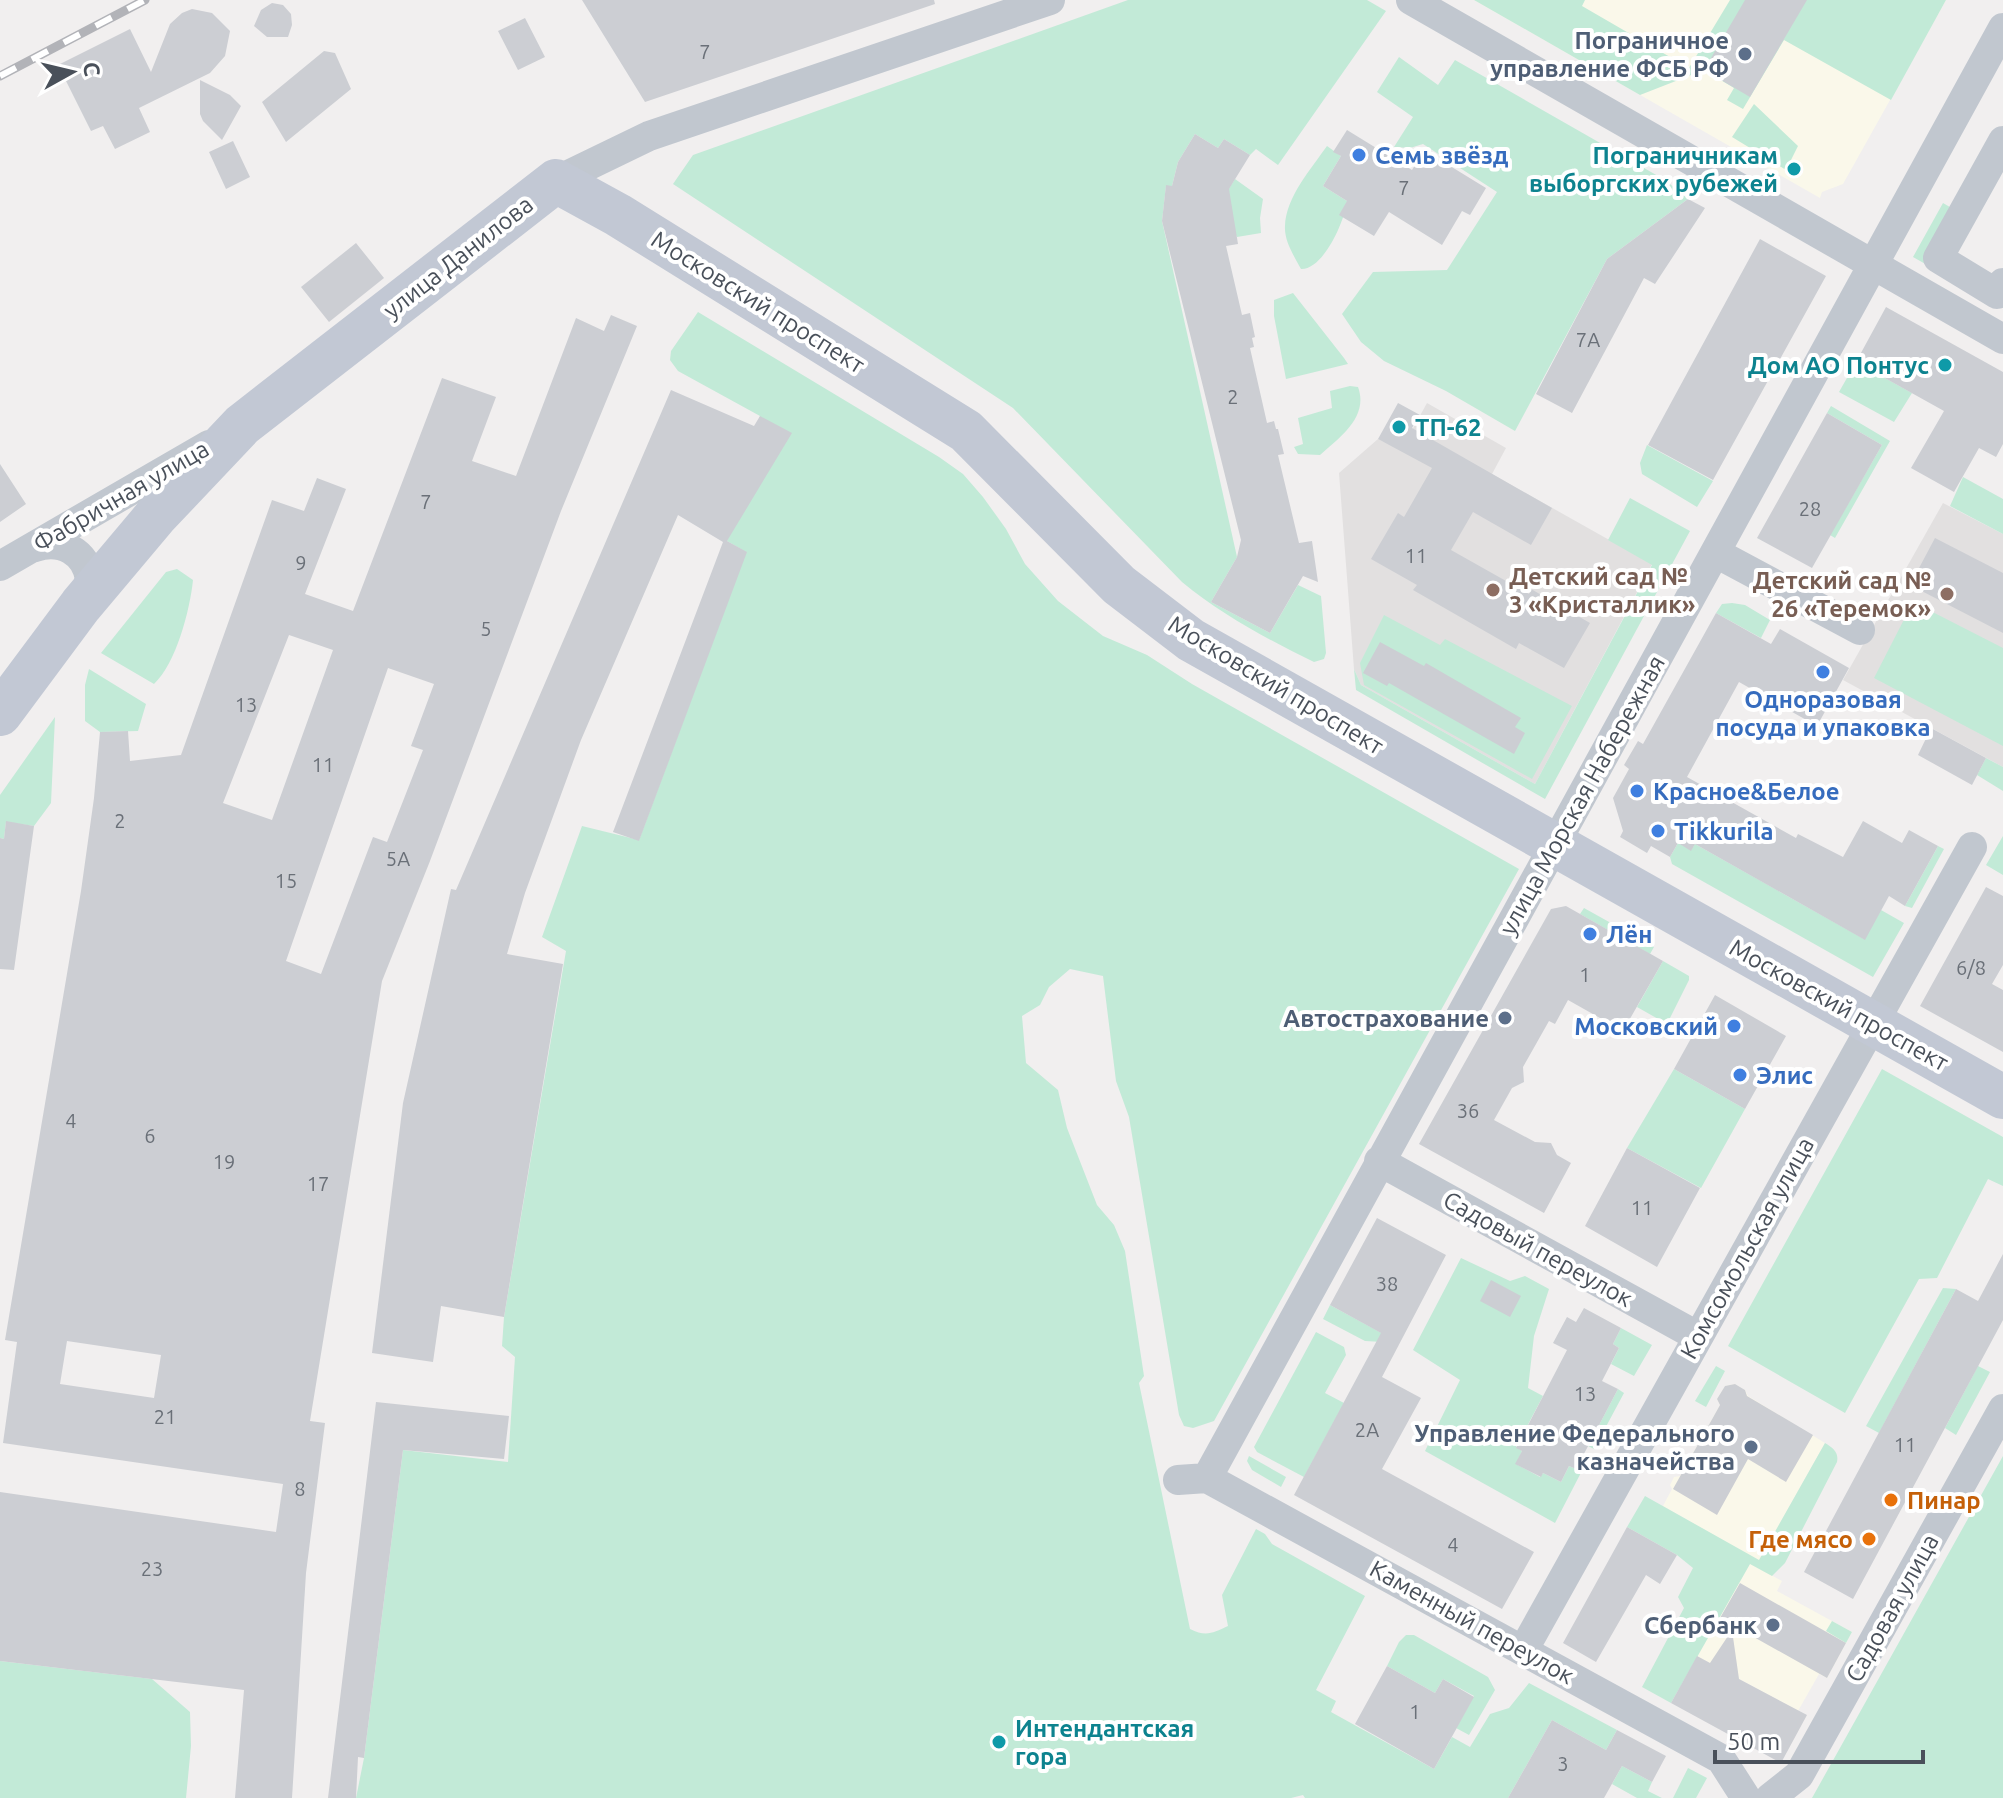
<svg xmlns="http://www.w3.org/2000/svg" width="2003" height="1798" font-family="Ubuntu,sans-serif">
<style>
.commercial{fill:#faf8ea}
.education{fill:#e2e0e0}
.green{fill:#c2ead7}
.building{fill:#ccced3;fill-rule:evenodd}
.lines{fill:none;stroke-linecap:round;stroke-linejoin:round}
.street{stroke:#c1c7cf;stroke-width:30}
.secondary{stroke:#c2c8d4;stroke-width:44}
.rail-casing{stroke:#b2b3b8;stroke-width:9}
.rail{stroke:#fff;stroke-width:6;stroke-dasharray:18;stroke-linecap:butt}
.service-dot{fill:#5c6f8a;stroke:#fff;stroke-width:3}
.shop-dot{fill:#3f7fe0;stroke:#fff;stroke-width:3}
.culture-dot{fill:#0f9aa8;stroke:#fff;stroke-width:3}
.education-dot{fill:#8d6e63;stroke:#fff;stroke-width:3}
.food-dot{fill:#e8710a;stroke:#fff;stroke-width:3}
.labels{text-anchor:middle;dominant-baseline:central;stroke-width:8;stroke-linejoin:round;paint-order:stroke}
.number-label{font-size:20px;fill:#6a7078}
.service-label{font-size:24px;font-weight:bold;fill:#4e5e75;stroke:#fff;text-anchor:end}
.shop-label{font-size:24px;font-weight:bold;fill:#366cbe;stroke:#fff;text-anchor:start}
.culture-label{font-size:24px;font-weight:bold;fill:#0d838f;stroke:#fff;text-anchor:end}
.street-label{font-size:24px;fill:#49505a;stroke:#fff}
.education-label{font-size:24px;font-weight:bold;fill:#785e54;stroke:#fff;text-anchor:start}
.food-label{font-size:24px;font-weight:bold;fill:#c56008;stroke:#fff;text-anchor:start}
</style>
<rect width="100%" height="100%" fill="#f1efef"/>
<path class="commercial" d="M1474,0H1946L1843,184L1822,192L1820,198Z
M1735,1384L1745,1390L1748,1396L1825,1443L1759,1561L1663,1506L1672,1489L1670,1485L1674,1477L1680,1476L1720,1405L1717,1399L1725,1386Z
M1750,1563L1782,1581L1777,1591L1852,1632L1827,1678L1819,1674L1798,1711L1697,1656Z"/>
<path class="education" d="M1427,403L1506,448L1492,474L1652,564L1535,784L1361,685L1354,669L1339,473L1378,439L1401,450Z
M1943,503L2003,534V767L1843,680Z"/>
<path class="green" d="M1128,0H1367L1386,11L1278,165L1256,149L1250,155L1224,139L1218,148L1195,134L1178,162L1172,186H1166L1162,221L1237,557L1211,602L1270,633L1298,585L1321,596L1326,653L1324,659L1314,662C1267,639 1222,615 1182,582L1013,408L673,184L693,155Z
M1474,0H1585L1582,6L1689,68L1730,0H1946L1891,100L1784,40L1743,109L1727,100L1734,88L1704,70L1640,95Z
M1399,57L1438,85L1455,60L1665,180L1688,199L1607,259L1515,431L1446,391L1384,361L1361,342L1342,314L1373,272L1447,270L1497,192L1423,144L1410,148L1394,147L1413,117L1377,92Z
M1754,104L1798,146L1786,170L1732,137Z
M1327,146L1341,156L1323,186L1347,201C1345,221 1323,270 1301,269C1294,256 1284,241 1285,226C1286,197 1311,169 1327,146Z
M1235,179L1263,199L1260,218L1261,233L1237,237L1219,204Z
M1943,203L1960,213L1935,259L2003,297V308L1913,257Z
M1293,293L1344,358L1348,364L1286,379L1274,316V300Z
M698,312L939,457L963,474L983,497L1006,529L1025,564L1058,601L1103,636L1147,655L1192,684L1519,869L1214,1421L1193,1428L1184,1426L1179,1415L1129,1117L1116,1081L1103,976L1070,969L1049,987L1040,1005L1022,1016L1026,1063L1058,1090L1067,1128L1097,1205L1114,1225L1125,1251L1144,1376L1139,1383L1190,1629C1206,1637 1213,1633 1228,1626L1222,1595L1256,1529L1265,1534L1272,1544L1365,1596L1316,1690L1336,1701L1331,1712L1434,1769L1452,1737L1470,1747L1490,1714L1509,1708L1529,1683L1617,1730L1606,1750L1552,1720L1508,1798H1305L1303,1795L1291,1798H356L364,1758L403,1450L508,1462L515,1357L502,1346L504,1317L566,951L542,937L582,826L639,840L746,552L727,541L760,416L678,371L670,360L671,351Z
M1856,362L1912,393L1894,422L1839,392Z
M1350,386L1358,387C1369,417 1340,437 1320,455L1298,454L1294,447L1303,444L1298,418L1332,408L1330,391Z
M1831,406L1890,441L1835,538L1830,535L1882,445L1827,413Z
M1647,445L1713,481L1697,507L1642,474L1640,463Z
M1963,477L2003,499V534L1950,506Z
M1630,498L1690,531L1545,799L1356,690L1354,669L1361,685L1535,784L1652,565L1608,540Z
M177,569L193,580C190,610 176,664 154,684L101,653L166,572Z
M1913,602L2003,648V746L1874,678Z
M1732,603L1745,605L1770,620L1761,638L1716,613L1722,604Z
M1384,615L1440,645L1445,639L1572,706L1532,779L1364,685L1360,663Z
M89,669L146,704L138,731L100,732L85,721V685Z
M55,717L51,803L34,826L6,822L4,839L0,838V795Z
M1986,758L2003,767V791L1977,775Z
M2003,836V875L1986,865Z
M1678,843L1691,850L1695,844L1864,939L1881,910L1904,923L1873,977L1672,864L1670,857Z
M1938,846L1944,849L1912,908L1905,906Z
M1584,908L1654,947L1650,954L1580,914Z
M1663,961L1689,976V980L1667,1024L1637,1007Z
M1674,1069L1745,1109L1701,1188L1627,1148Z
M1882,1069L2003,1137V1186L1988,1179L1937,1278L1919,1279L1845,1413L1728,1346Z
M1461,1258L1510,1281L1525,1276L1549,1289L1534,1336L1528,1388L1543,1396L1516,1447L1522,1451L1516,1464L1540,1477L1543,1473L1561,1482L1569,1466L1576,1469L1582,1459L1587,1461L1555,1523L1425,1451L1460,1380L1413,1350Z
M1943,1288L1956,1289L1879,1433L1866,1426Z
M1330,1305L1400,1343L1365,1341L1323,1319Z
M1621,1328L1652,1345L1634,1376L1611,1364L1619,1348L1613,1344Z
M1316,1332L1344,1347L1346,1355L1325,1393L1344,1403L1304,1477L1257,1452L1254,1447Z
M1716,1366L1725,1371L1706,1407L1695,1401Z
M1978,1366L1990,1372L1956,1435L1945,1428Z
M1618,1389L1624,1393L1594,1449L1588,1446Z
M1825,1443C1833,1448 1839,1452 1837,1462L1785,1563L1772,1576L1750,1564L1671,1703L1642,1687L1684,1608L1678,1597L1693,1568L1677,1555L1627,1527L1645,1496L1759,1560Z
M1249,1456L1286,1477L1281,1487L1252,1470L1247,1461Z
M2003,1456V1798H1812Z
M1832,1621L1852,1632L1846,1643L1826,1631Z
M1406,1635H1414L1488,1677L1495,1690L1469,1735L1456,1728L1474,1696L1443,1679L1435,1693L1387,1666L1399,1642Z
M0,1661L152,1679L190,1712L191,1746L186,1798H0Z
M1622,1766L1652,1782L1648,1791L1662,1798H1637L1612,1784Z
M1688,1768L1707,1778L1696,1798H1673Z"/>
<path class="building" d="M582,0H934L935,4L645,102Z
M1745,0H1807L1750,97L1704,70Z
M272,3L283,5L291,14L292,25L288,37H267L254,26L261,10Z
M192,9L212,13L230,31L225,56L210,73L139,108L150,132L115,149L103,126L91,131L58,65L130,29L151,72L170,24L182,13Z
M525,18L545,57L518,70L498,31Z
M324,51L335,53L351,89L286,142L262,102Z
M200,80L230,95L241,106L222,140L203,121L200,114Z
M1347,130L1412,170L1424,150L1486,188L1470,215L1462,211L1442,245L1389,212L1374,236L1339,215L1347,201L1323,186L1341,156L1333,152Z
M1195,134L1218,148L1224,139L1250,155L1229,189L1238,244L1226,246L1242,315L1250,313L1255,337L1252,338L1254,347L1250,348L1267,423L1274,421L1276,429H1278L1284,454L1278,455L1299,543L1312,541L1318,582L1303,576L1270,633L1211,602L1237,557L1241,540L1162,221L1166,185L1172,186L1178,162Z
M233,141L250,177L226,189L209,152Z
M1688,199L1705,208L1655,284L1644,278L1572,413L1536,394L1607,259Z
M1760,239L1826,276L1713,480L1648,445Z
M356,243L384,278L329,322L301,287Z
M1886,307L2003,372V444L1996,457L1979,448L1954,492L1911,468L1944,411L1856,362Z
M611,315L637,326L561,511L430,861L382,981L310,1421L325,1423L306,1573L292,1798H235L244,1690L0,1661V1492L276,1532L283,1484L3,1443L17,1342L5,1340L81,891L94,798L100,732L128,731L130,761L181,755L272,500L304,511L317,478L346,489L305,594L353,611L442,378L496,397L472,461L516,476L576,318L604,331ZM289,635L333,650L272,820L223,803ZM388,668L434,684L411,746L423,750L387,842L373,837L321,974L286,961ZM67,1341L161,1355L154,1398L60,1384Z
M671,390L754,426L760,416L792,433L727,541L747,552L639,841L613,832L723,542L678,515L581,740L525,893L507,954L563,964L504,1317L441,1306L433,1362L372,1353L403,1103L451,889L456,890Z
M1398,403L1420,415L1412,428L1552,508L1531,545L1473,512L1451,550L1529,594L1531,589L1590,623L1564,668L1519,643L1516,649L1413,590L1417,585L1371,559L1398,513L1404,517L1432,468L1378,439Z
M1827,413L1882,445L1812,568L1757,538Z
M0,464L26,504L0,522Z
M1935,538L2003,573V633L1910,585Z
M1716,613L1771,644L1780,629L1849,668L1817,726L1739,682L1687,777L1796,838L1798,834L1843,857L1863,821L1902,843L1909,830L1938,846L1905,906L1889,896L1865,940L1695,844L1691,851L1678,843L1670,857L1651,846L1647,853L1620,837L1623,831L1613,798L1629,769L1624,765L1638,741L1643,744Z
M1380,642L1424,666L1426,663L1521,718L1515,727L1525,733L1514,754L1389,683L1387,686L1363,673Z
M1931,728L1986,758L1972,785L1918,755Z
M6,821L34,826L14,970L0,969V838L4,839Z
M1986,887L2003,896V965L1992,984L2003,990V1052L1920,1006Z
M1566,906L1663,961L1623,1031L1568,1000L1555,1024L1549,1021L1523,1067L1524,1082L1512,1088L1494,1120L1535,1142L1551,1143L1557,1155L1571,1163L1544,1213L1419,1144L1551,909Z
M1715,995L1786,1036L1745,1109L1674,1069Z
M1627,1148L1700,1188L1657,1267L1585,1226Z
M1377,1218L1446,1255L1382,1377L1421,1398L1382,1469L1534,1552L1502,1609L1294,1495L1381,1333L1330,1305Z
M2003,1254V1320L1853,1599L1804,1572L1956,1289L1978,1301Z
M1491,1280L1521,1296L1510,1317L1480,1301Z
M1584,1308L1621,1328L1613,1344L1619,1348L1602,1381L1618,1389L1576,1469L1569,1466L1561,1482L1543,1473L1541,1477L1515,1464L1522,1451L1516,1448L1567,1350L1553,1343L1567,1317L1576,1322Z
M1735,1384L1745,1390L1747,1396L1813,1435L1786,1482L1748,1459L1717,1515L1673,1489L1720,1405L1717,1399L1725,1386Z
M376,1402L509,1416L504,1459L403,1450L364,1758L358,1757L356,1798H328Z
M1627,1527L1677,1555L1660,1584L1646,1575L1596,1662L1563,1643Z
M1740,1583L1846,1643L1827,1678L1720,1618Z
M1732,1630L1739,1679L1807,1715L1781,1763L1671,1703L1697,1656L1710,1663Z
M1387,1666L1435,1693L1443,1679L1474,1697L1434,1769L1355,1724Z
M1552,1720L1606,1750L1617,1730L1666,1756L1652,1782L1622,1766L1604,1798H1508Z"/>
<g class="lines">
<path class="street" d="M1411,0L2003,339
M2003,141L1938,258L1997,294L2003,283
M556,181L649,136L1050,0
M35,547C61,538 86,552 90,579L81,605
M1716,553L1860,630
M0,566L209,445
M1379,1161L1697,1336
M1207,1478L2003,28
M1178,1480L1207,1478L1721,1759L1746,1798
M1524,1649L1972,847
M1770,1798L1799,1775L2003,1409"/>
<path class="secondary" d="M0,714L81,605L155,517L242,425L556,181L618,215L966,431L1119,585L1191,640L2003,1097"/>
<defs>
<path id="rail" d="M0,76L145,0"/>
</defs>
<use href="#rail" class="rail-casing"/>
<use href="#rail" class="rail"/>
</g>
<g class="service-dot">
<circle cx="1745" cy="54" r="8"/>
<circle cx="1505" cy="1018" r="8"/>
<circle cx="1751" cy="1447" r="8"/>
<circle cx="1773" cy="1625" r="8"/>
</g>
<g class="shop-dot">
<circle cx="1359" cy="155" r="8"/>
<circle cx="1823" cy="672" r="8"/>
<circle cx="1637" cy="791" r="8"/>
<circle cx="1658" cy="831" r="8"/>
<circle cx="1590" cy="934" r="8"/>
<circle cx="1734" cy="1026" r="8"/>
<circle cx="1740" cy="1075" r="8"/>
</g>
<g class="culture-dot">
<circle cx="1794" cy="169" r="8"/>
<circle cx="1945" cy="365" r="8"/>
<circle cx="1399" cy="427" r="8"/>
<circle cx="999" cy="1742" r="8"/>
</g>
<g class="education-dot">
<circle cx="1493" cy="590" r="8"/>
<circle cx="1947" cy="594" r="8"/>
</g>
<g class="food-dot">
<circle cx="1891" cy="1500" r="8"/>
<circle cx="1869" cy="1539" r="8"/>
</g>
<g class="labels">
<g class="number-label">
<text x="705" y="51">7</text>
<text x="1404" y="187">7</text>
<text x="1588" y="339">7А</text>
<text x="1233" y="396">2</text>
<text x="426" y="501">7</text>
<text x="1810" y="508">28</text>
<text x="1416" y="555">11</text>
<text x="301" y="562">9</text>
<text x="486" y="628">5</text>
<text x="246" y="704">13</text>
<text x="323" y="764">11</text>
<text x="120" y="820">2</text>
<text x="398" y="858">5А</text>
<text x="286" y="880">15</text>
<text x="1971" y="967">6/8</text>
<text x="1585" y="974">1</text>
<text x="1468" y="1110">36</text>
<text x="71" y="1120">4</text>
<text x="150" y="1135">6</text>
<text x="224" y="1161">19</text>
<text x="318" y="1183">17</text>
<text x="1642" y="1207">11</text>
<text x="1387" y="1283">38</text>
<text x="1585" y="1393">13</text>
<text x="165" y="1416">21</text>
<text x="1367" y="1429">2А</text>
<text x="1905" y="1444">11</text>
<text x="300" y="1488">8</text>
<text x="1453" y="1544">4</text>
<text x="152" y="1568">23</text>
<text x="1415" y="1711">1</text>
<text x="1563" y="1763">3</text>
</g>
<g class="service-label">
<text x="1729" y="40">Пограничное<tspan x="1729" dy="28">управление ФСБ РФ</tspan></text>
<text x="1489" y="1018">Автострахование</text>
<text x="1735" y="1433">Управление Федерального<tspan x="1735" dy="28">казначейства</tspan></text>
<text x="1757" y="1625">Сбербанк</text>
</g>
<g class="shop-label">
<text x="1375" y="155">Семь звёзд</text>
<text x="1823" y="699" text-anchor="middle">Одноразовая<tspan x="1823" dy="28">посуда и упаковка</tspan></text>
<text x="1653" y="791">Красное&amp;Белое</text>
<text x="1674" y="831">Tikkurila</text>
<text x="1606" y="934">Лён</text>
<text x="1718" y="1026" text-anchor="end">Московский</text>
<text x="1756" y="1075">Элис</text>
</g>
<g class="culture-label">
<text x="1778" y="155">Пограничникам<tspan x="1778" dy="28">выборгских рубежей</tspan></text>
<text x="1929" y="365">Дом АО Понтус</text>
<text x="1415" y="427" text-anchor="start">ТП-62</text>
<text x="1015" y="1728" text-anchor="start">Интендантская<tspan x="1015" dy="28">гора</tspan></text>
</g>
<g class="street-label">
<text transform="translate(458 257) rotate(-38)">улица Данилова</text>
<text transform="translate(758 302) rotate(32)">Московский проспект</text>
<text transform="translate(121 496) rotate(-30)">Фабричная улица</text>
<text transform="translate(1276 685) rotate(31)">Московский проспект</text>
<text transform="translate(1582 795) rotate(-61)">улица Морская Набережная</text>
<text transform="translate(1839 1005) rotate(29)">Московский проспект</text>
<text transform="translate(1747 1248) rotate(-61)">Комсомольская улица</text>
<text transform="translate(1538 1249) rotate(29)">Садовый переулок</text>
<text transform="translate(1892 1608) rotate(-61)">Садовая улица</text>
<text transform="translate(1472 1622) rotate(29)">Каменный переулок</text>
</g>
<g class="education-label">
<text x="1509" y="576">Детский сад №<tspan x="1509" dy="28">3 «Кристаллик»</tspan></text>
<text x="1931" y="580" text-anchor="end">Детский сад №<tspan x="1931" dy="28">26 «Теремок»</tspan></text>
</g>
<g class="food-label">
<text x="1907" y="1500">Пинар</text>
<text x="1853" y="1539" text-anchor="end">Где мясо</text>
</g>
</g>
<g transform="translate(72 72) rotate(82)" stroke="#ffffff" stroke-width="6" paint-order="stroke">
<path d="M0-6L14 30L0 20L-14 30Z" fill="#49505a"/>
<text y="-12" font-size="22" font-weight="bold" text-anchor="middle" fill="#49505a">С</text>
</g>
<path d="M1715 1750v12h208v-12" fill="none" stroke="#49505a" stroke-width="4"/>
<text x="1727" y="1750" font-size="24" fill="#49505a" stroke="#ffffff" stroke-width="6" paint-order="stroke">50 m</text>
</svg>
